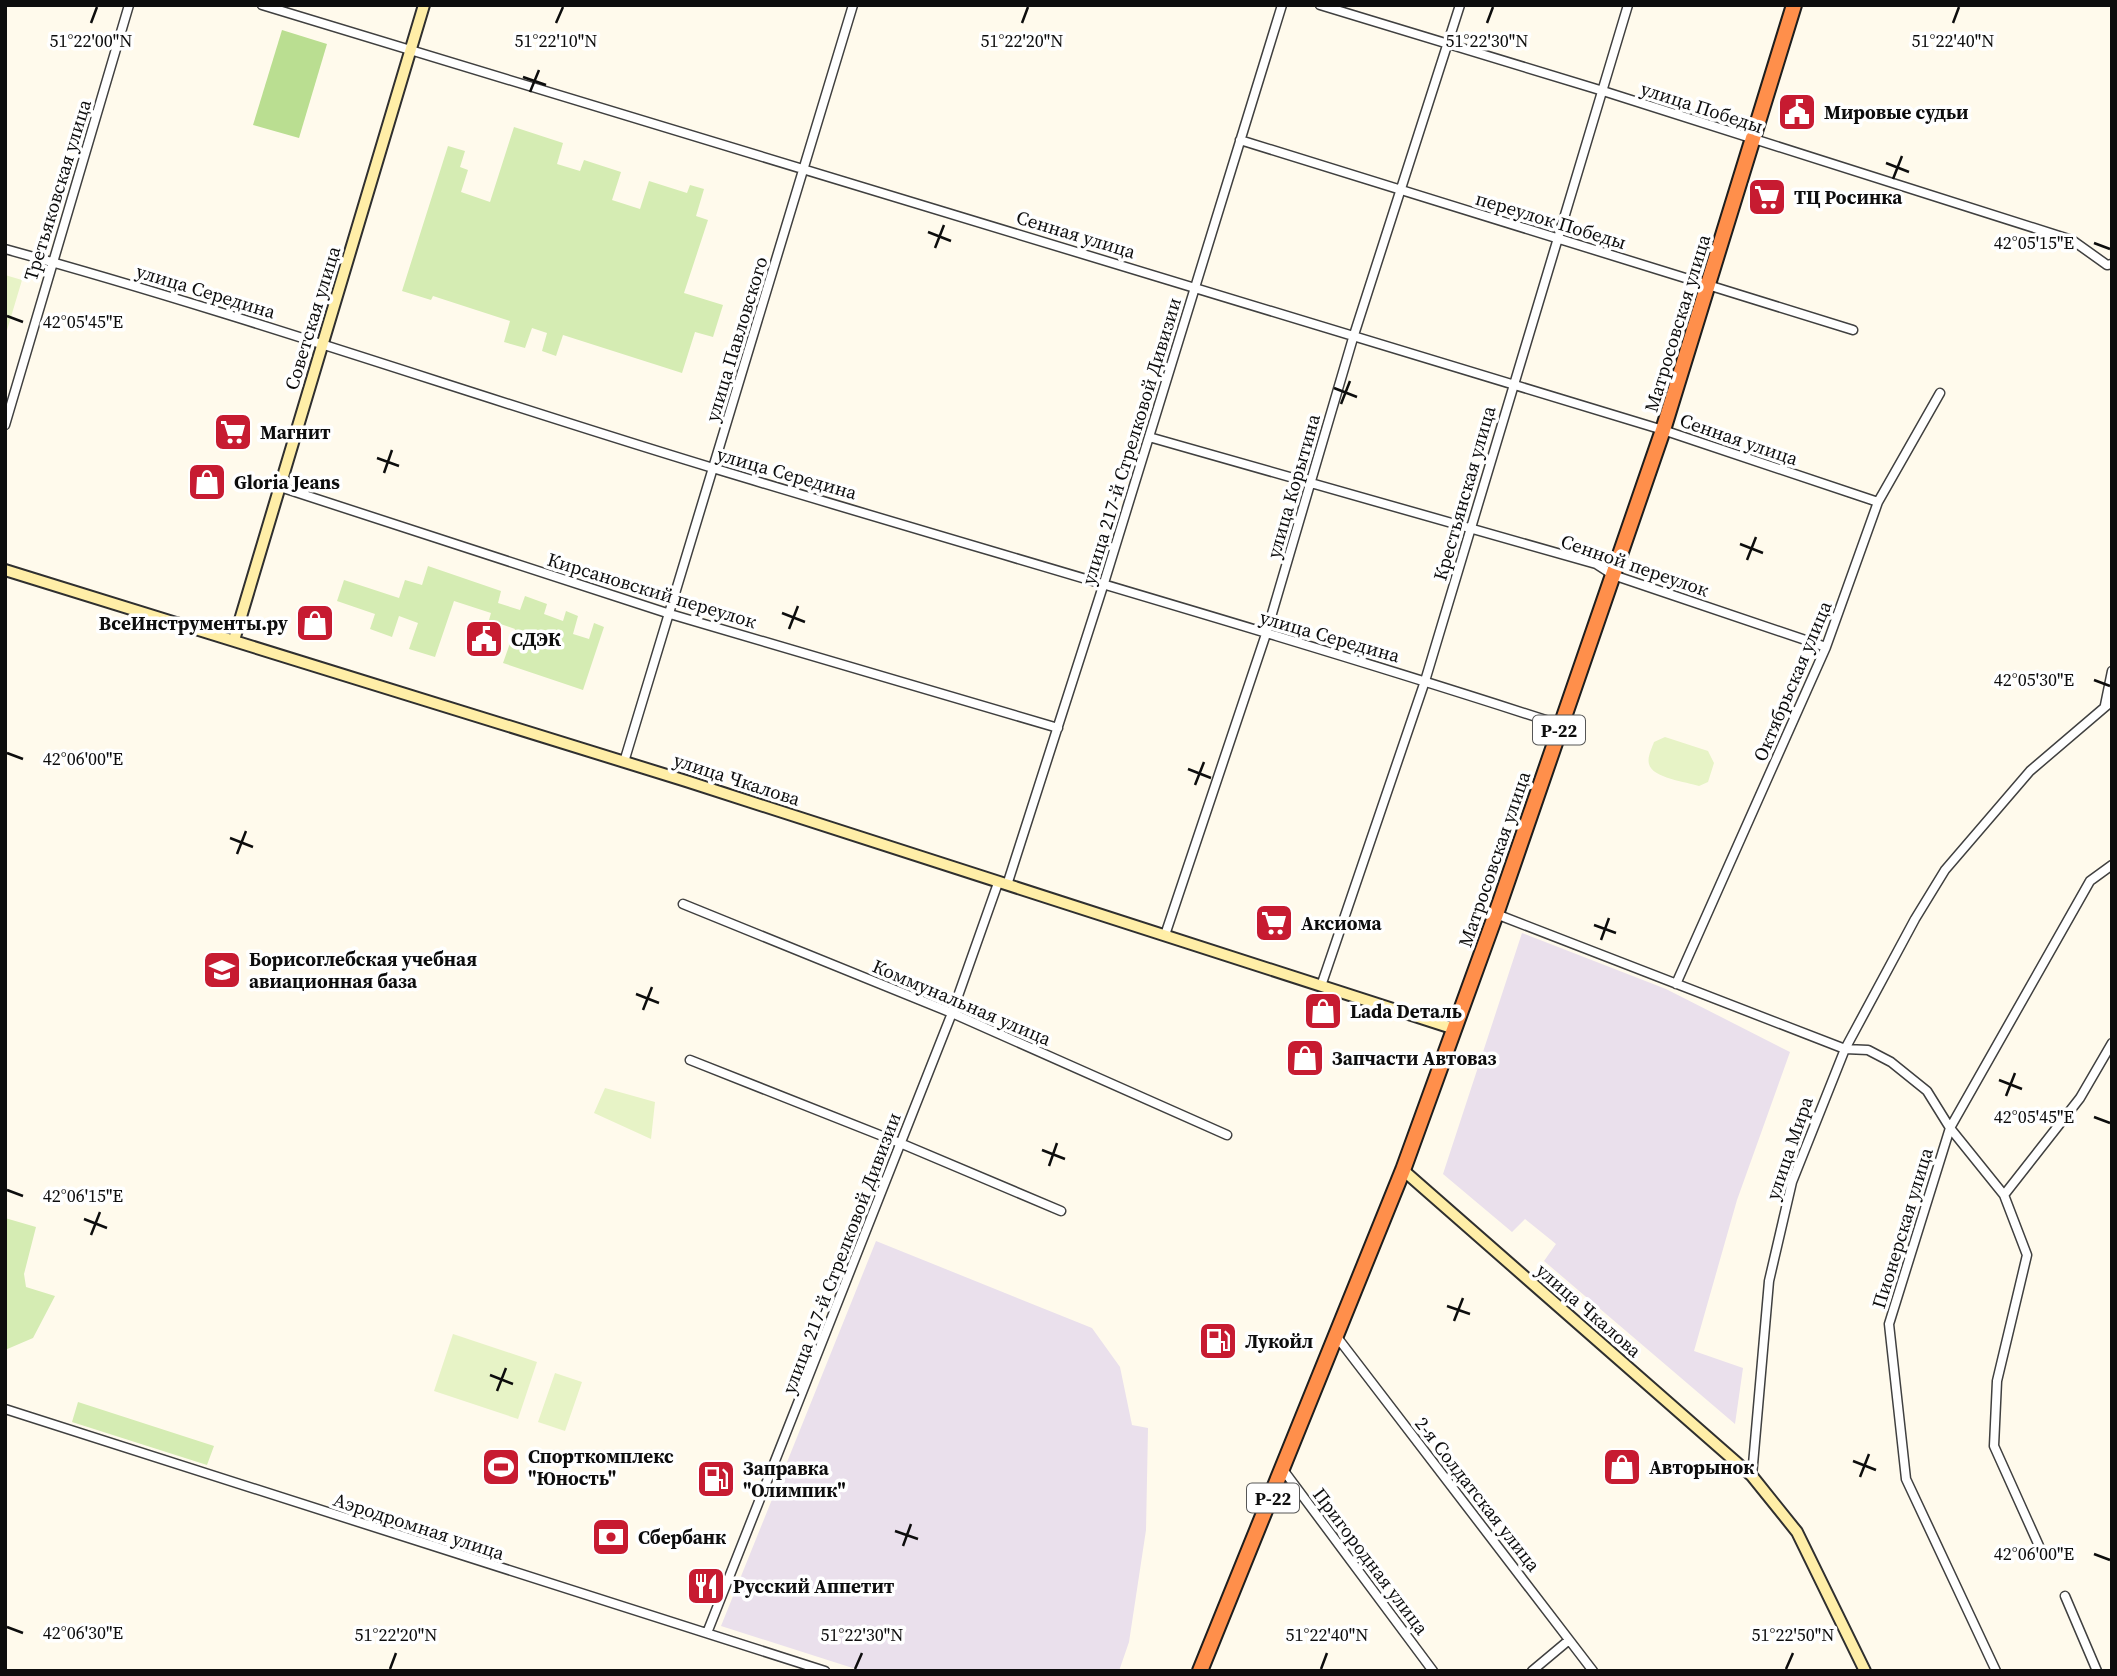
<svg xmlns="http://www.w3.org/2000/svg" width="2117" height="1676" font-family="'Source Serif 4',serif">
<style>
.industrial{fill:#eae0ec}
.green{fill:#d5ecb3}
.forest{fill:#bade91}
.pitch{fill:#e7f3c6}
.lines{fill:none;stroke-linecap:round;stroke-linejoin:round}
.street-casing{stroke:#404040;stroke-width:11}
.secondary-casing{stroke:#2f2f2f;stroke-width:14}
.highway-casing{stroke:#1e1e1e;stroke-width:18}
.street{stroke:#fff;stroke-width:8}
.secondary{stroke:#ffeea7;stroke-width:10}
.highway{stroke:#ff8f4b;stroke-width:14}
.ticks{fill:none;stroke:#0d0d0d;stroke-width:2.5}
.labels{text-anchor:middle;dominant-baseline:central;stroke-width:7;stroke-linejoin:round;paint-order:stroke}
.shield{fill:#fff;stroke:#565656;stroke-width:2}
.shield-label{font-size:18px;font-weight:bold;fill:#0d0d0d}
.street-label{font-size:19px;fill:#0d0d0d;stroke:#fff}
.poi-label{font-size:19px;font-weight:bold;fill:#0d0d0d;stroke:#fff;text-anchor:start}
.ticks-label{font-size:18px;text-anchor:middle;fill:#0d0d0d;stroke:#fff;stroke-width:7;stroke-linejoin:round;paint-order:stroke}
</style>
<rect width="100%" height="100%" fill="#fffaec"/>
<path class="industrial" d="M1522,933L1666,989L1790,1052L1737,1200L1694,1351L1743,1368L1735,1424L1544,1261L1556,1244L1525,1219L1512,1232L1443,1174Z
M876,1241L1092,1328L1120,1367L1132,1425L1148,1428L1146,1530L1129,1642L1119,1671H862L721,1626Z"/>
<path class="green" d="M514,127L563,143L557,164L580,171L584,160L621,172L612,200L640,209L649,181L687,193L690,185L704,189L696,216L708,220L684,293L723,305L713,337L695,332L682,373L563,335L556,356L542,351L547,333L532,328L525,348L504,342L510,321L433,296L431,300L402,291L448,146L465,151L460,167L468,170L461,192L490,202Z
M428,566L501,591L498,603L520,610L525,596L547,604L544,614L563,621L566,611L578,616L573,634L589,639L594,623L604,627L583,690L503,663L515,629L489,620L491,613L454,601L435,657L409,649L418,623L399,616L392,637L370,629L375,614L337,601L344,580L399,598L405,580L422,585Z
M5,1218L36,1227L24,1274L26,1287L55,1296L33,1338L5,1350Z
M78,1402L214,1446L207,1465L72,1422Z"/>
<path class="forest" d="M282,30L327,44L299,138L253,125Z"/>
<path class="pitch" d="M5,275L22,280L5,337Z
M1665,737L1708,751L1714,763L1708,782L1699,786C1687,782 1652,778 1649,764C1647,757 1652,748 1654,742Z
M605,1088L655,1102L651,1139L594,1113Z
M453,1334L537,1362L518,1419L434,1391Z
M555,1373L582,1382L565,1431L538,1422Z"/>
<g class="lines">
<defs>
<path id="street" d="M262,5L1663,430L1878,502
M1320,5L1603,91L2072,240L2107,265L2112,264
M1240,140L1853,330
M5,249C245,315 478,397 716,469C997,554 1281,634 1561,725
M5,425L129,5
M1149,437L1596,564L1613,575L1826,647
M280,487L670,614L1058,728
M2105,705L2112,671
M624,762L853,5
M1007,885L1104,583L1282,5
M683,904L952,1013L1227,1135
M1496,914L1845,1049L1868,1050L1891,1062L1927,1091L1950,1128L2004,1195L2027,1255L1997,1381L1994,1446L2044,1557
M1165,935L1266,634L1353,338L1460,5
M1676,984L1826,647L1878,502L1940,393
M1321,986L1425,681L1628,5
M690,1060L900,1143L1061,1211
M2004,1195L2080,1098L2112,1043
M1337,1337L1593,1671
M5,1409L825,1671
M1284,1471L1433,1671
M1752,1476L1769,1281L1792,1182L1845,1049L1915,919L1945,870L2030,771L2112,701
M2065,1596L2097,1671
M707,1633L952,1013L998,883
M1532,1671L1569,1640
M1996,1671L1906,1479L1889,1324L1950,1128L2090,881L2112,865"/>
<path id="secondary" d="M5,570L686,781L1455,1029
M234,640L424,5
M1403,1170L1752,1476L1797,1532L1865,1671"/>
<path id="highway" d="M1200,1671L1403,1170L1496,914L1663,430L1794,5"/>
</defs>
<use href="#street" class="street-casing"/>
<use href="#secondary" class="secondary-casing"/>
<use href="#highway" class="highway-casing"/>
<use href="#street" class="street"/>
<use href="#secondary" class="secondary"/>
<use href="#highway" class="highway"/>
</g>
<path class="ticks" d="M91,23L97,7M556,23L563,7M1022,23L1028,7M1487,23L1493,7M1953,23L1959,7M523,77L546,85M530,92L539,70M1886,163L1909,172M1893,179L1902,156M928,232L951,241M2094,243L2110,249M935,248L944,225M7,316L23,322M1334,388L1357,397M1341,404L1350,381M377,458L399,466M384,473L392,450M1740,544L1763,553M1747,560L1756,537M782,613L805,622M789,629L798,606M2094,680L2110,686M7,753L23,759M1188,769L1211,778M1195,785L1204,762M230,838L253,847M237,854L246,831M1594,925L1616,933M1601,940L1609,918M636,994L659,1003M643,1010L652,987M1999,1080L2022,1089M2006,1096L2015,1073M2094,1117L2110,1123M1042,1150L1065,1159M1049,1166L1057,1143M7,1190L23,1196M84,1219L107,1228M91,1235L100,1212M1447,1306L1470,1314M1454,1321L1463,1298M490,1375L513,1384M497,1391L506,1368M1853,1461L1876,1470M1860,1477L1869,1454M895,1531L918,1539M903,1546L911,1524M2094,1554L2110,1560M7,1627L23,1633M390,1669L396,1653M855,1669L862,1653M1321,1669L1327,1653M1786,1669L1793,1653"/>
<defs>
<symbol id="civic-square" viewBox="-11 -11 22 22"><rect x="-9" y="-9" width="18" height="18" rx="4" fill="#c71b31" stroke="#fff"/><path d="M-.6-6.5H3V-4.5H.6V-3L4-1V1h2V6H-6V1h2V-1L-.6-3ZM-1.2 2.5V6h2.4V2.5Z" fill="#fff"/></symbol>
<symbol id="supermarket-square" viewBox="-11 -11 22 22"><rect x="-9" y="-9" width="18" height="18" rx="4" fill="#c71b31" stroke="#fff"/><path d="M-6-5.5h2.5l.6 2H6L4.5 2H-2.5L-4.4-4H-6ZM-1.5 3.2a1.3 1.3 0 1 0 .1 0ZM3 3.2a1.3 1.3 0 1 0 .1 0Z" fill="#fff"/></symbol>
<symbol id="shop-square" viewBox="-11 -11 22 22"><rect x="-9" y="-9" width="18" height="18" rx="4" fill="#c71b31" stroke="#fff"/><path d="M-5-2.5h2.3a2.7 3.5 0 0 1 5.4 0H5L5.5 6h-11ZM-1.5-2.5h3a1.5 2.3 0 0 0-3 0Z" fill="#fff"/></symbol>
<symbol id="university-square" viewBox="-11 -11 22 22"><rect x="-9" y="-9" width="18" height="18" rx="4" fill="#c71b31" stroke="#fff"/><path d="M0-5L7-2L0 1L-7-2ZM-4 1L0 2.5L4 1V4Q0 6-4 4Z" fill="#fff"/></symbol>
<symbol id="fuel-square" viewBox="-11 -11 22 22"><rect x="-9" y="-9" width="18" height="18" rx="4" fill="#c71b31" stroke="#fff"/><path d="M-5.5-6h7V0h2V4h1.3V-2.5L3-4.5l.8-.8L6-3V5H2.5V1h-1V6h-7ZM-4.2-4.7v3.2H.2V-4.7Z" fill="#fff"/></symbol>
<symbol id="stadium-square" viewBox="-11 -11 22 22"><rect x="-9" y="-9" width="18" height="18" rx="4" fill="#c71b31" stroke="#fff"/><path d="M0-5a6.5 5 0 1 0 0 10a6.5 5 0 1 0 0-10ZM-3.5-1.8h7v3.6h-7Z" fill="#fff"/></symbol>
<symbol id="bank-square" viewBox="-11 -11 22 22"><rect x="-9" y="-9" width="18" height="18" rx="4" fill="#c71b31" stroke="#fff"/><path d="M-6-4H6V4H-6ZM0-2.3a2.3 2.3 0 1 0 0 4.6a2.3 2.3 0 1 0 0-4.6Z" fill="#fff"/></symbol>
<symbol id="restaurant-square" viewBox="-11 -11 22 22"><rect x="-9" y="-9" width="18" height="18" rx="4" fill="#c71b31" stroke="#fff"/><path d="M-5-6h1v4h1v-4h1v4h1v-4h1v5L-1.5 .5V6h-2V.5L-5-1ZM5-6V6H3V1.5H1.5Q1.5-4 5-6Z" fill="#fff"/></symbol>
</defs>
<g fill-rule="evenodd">
<use href="#civic-square" x="1775" y="90" width="44" height="44"/>
<use href="#supermarket-square" x="1745" y="175" width="44" height="44"/>
<use href="#supermarket-square" x="211" y="410" width="44" height="44"/>
<use href="#shop-square" x="185" y="460" width="44" height="44"/>
<use href="#shop-square" x="293" y="601" width="44" height="44"/>
<use href="#civic-square" x="462" y="617" width="44" height="44"/>
<use href="#supermarket-square" x="1252" y="901" width="44" height="44"/>
<use href="#university-square" x="200" y="948" width="44" height="44"/>
<use href="#shop-square" x="1301" y="989" width="44" height="44"/>
<use href="#shop-square" x="1283" y="1036" width="44" height="44"/>
<use href="#fuel-square" x="1196" y="1319" width="44" height="44"/>
<use href="#stadium-square" x="479" y="1445" width="44" height="44"/>
<use href="#shop-square" x="1600" y="1445" width="44" height="44"/>
<use href="#fuel-square" x="694" y="1457" width="44" height="44"/>
<use href="#bank-square" x="589" y="1515" width="44" height="44"/>
<use href="#restaurant-square" x="684" y="1564" width="44" height="44"/>
</g>
<g class="labels">
<g class="shield">
<rect x="1533" y="715.5" width="52" height="29" rx="5"/>
<rect x="1247" y="1483.5" width="52" height="29" rx="5"/>
</g>
<g class="shield-label">
<text x="1559" y="730">Р-22</text>
<text x="1273" y="1498">Р-22</text>
</g>
<g class="street-label">
<text transform="translate(1702 107) rotate(18)">улица Победы</text>
<text transform="translate(57 190) rotate(-73)">Третьяковская улица</text>
<text transform="translate(1551 220) rotate(17)">переулок Победы</text>
<text transform="translate(1076 234) rotate(17)">Сенная улица</text>
<text transform="translate(206 291) rotate(17)">улица Середина</text>
<text transform="translate(312 318) rotate(-73)">Советская улица</text>
<text transform="translate(1677 323) rotate(-73)">Матросовская улица</text>
<text transform="translate(736 339) rotate(-73)">улица Павловского</text>
<text transform="translate(1739 439) rotate(19)">Сенная улица</text>
<text transform="translate(1131 441) rotate(-73)">улица 217-й Стрелковой Дивизии</text>
<text transform="translate(787 473) rotate(16)">улица Середина</text>
<text transform="translate(1293 486) rotate(-74)">улица Корытина</text>
<text transform="translate(1464 493) rotate(-74)">Крестьянская улица</text>
<text transform="translate(1635 565) rotate(19)">Сенной переулок</text>
<text transform="translate(652 590) rotate(17)">Кирсановский переулок</text>
<text transform="translate(1330 636) rotate(16)">улица Середина</text>
<text transform="translate(1792 681) rotate(-67)">Октябрьская улица</text>
<text transform="translate(737 779) rotate(18)">улица Чкалова</text>
<text transform="translate(1494 859) rotate(-71)">Матросовская улица</text>
<text transform="translate(962 1002) rotate(23)">Коммунальная улица</text>
<text transform="translate(1789 1148) rotate(-71)">улица Мира</text>
<text transform="translate(1902 1228) rotate(-73)">Пионерская улица</text>
<text transform="translate(841 1253) rotate(-69)">улица 217-й Стрелковой Дивизии</text>
<text transform="translate(1589 1310) rotate(41)">улица Чкалова</text>
<text transform="translate(1478 1494) rotate(52)">2-я Солдатская улица</text>
<text transform="translate(419 1526) rotate(18)">Аэродромная улица</text>
<text transform="translate(1371 1561) rotate(53)">Пригородная улица</text>
</g>
<g class="poi-label">
<text x="1824" y="112">Мировые судьи</text>
<text x="1794" y="197">ТЦ Росинка</text>
<text x="260" y="432">Магнит</text>
<text x="234" y="482">Gloria Jeans</text>
<text x="288" y="623" text-anchor="end">ВсеИнструменты.ру</text>
<text x="511" y="639">СДЭК</text>
<text x="1301" y="923">Аксиома</text>
<text x="249" y="959">Борисоглебская учебная<tspan x="249" dy="22">авиационная база</tspan></text>
<text x="1350" y="1011">Lada Dеталь</text>
<text x="1332" y="1058">Запчасти Автоваз</text>
<text x="1245" y="1341">Лукойл</text>
<text x="528" y="1456">Спорткомплекс<tspan x="528" dy="22">"Юность"</tspan></text>
<text x="1649" y="1467">Авторынок</text>
<text x="743" y="1468">Заправка<tspan x="743" dy="22">"Олимпик"</tspan></text>
<text x="638" y="1537">Сбербанк</text>
<text x="733" y="1586">Русский Аппетит</text>
</g>
</g>
<g class="ticks-label">
<text x="91" y="47">51°22'00"N</text>
<text x="556" y="47">51°22'10"N</text>
<text x="1022" y="47">51°22'20"N</text>
<text x="1487" y="47">51°22'30"N</text>
<text x="1953" y="47">51°22'40"N</text>
<text x="2034" y="249">42°05'15"E</text>
<text x="83" y="328">42°05'45"E</text>
<text x="2034" y="686">42°05'30"E</text>
<text x="83" y="765">42°06'00"E</text>
<text x="2034" y="1123">42°05'45"E</text>
<text x="83" y="1202">42°06'15"E</text>
<text x="2034" y="1560">42°06'00"E</text>
<text x="83" y="1639">42°06'30"E</text>
<text x="396" y="1641">51°22'20"N</text>
<text x="862" y="1641">51°22'30"N</text>
<text x="1327" y="1641">51°22'40"N</text>
<text x="1793" y="1641">51°22'50"N</text>
</g>
<rect width="2117" height="1676" fill="none" stroke="#0d0d0d" stroke-width="14"/>
</svg>
